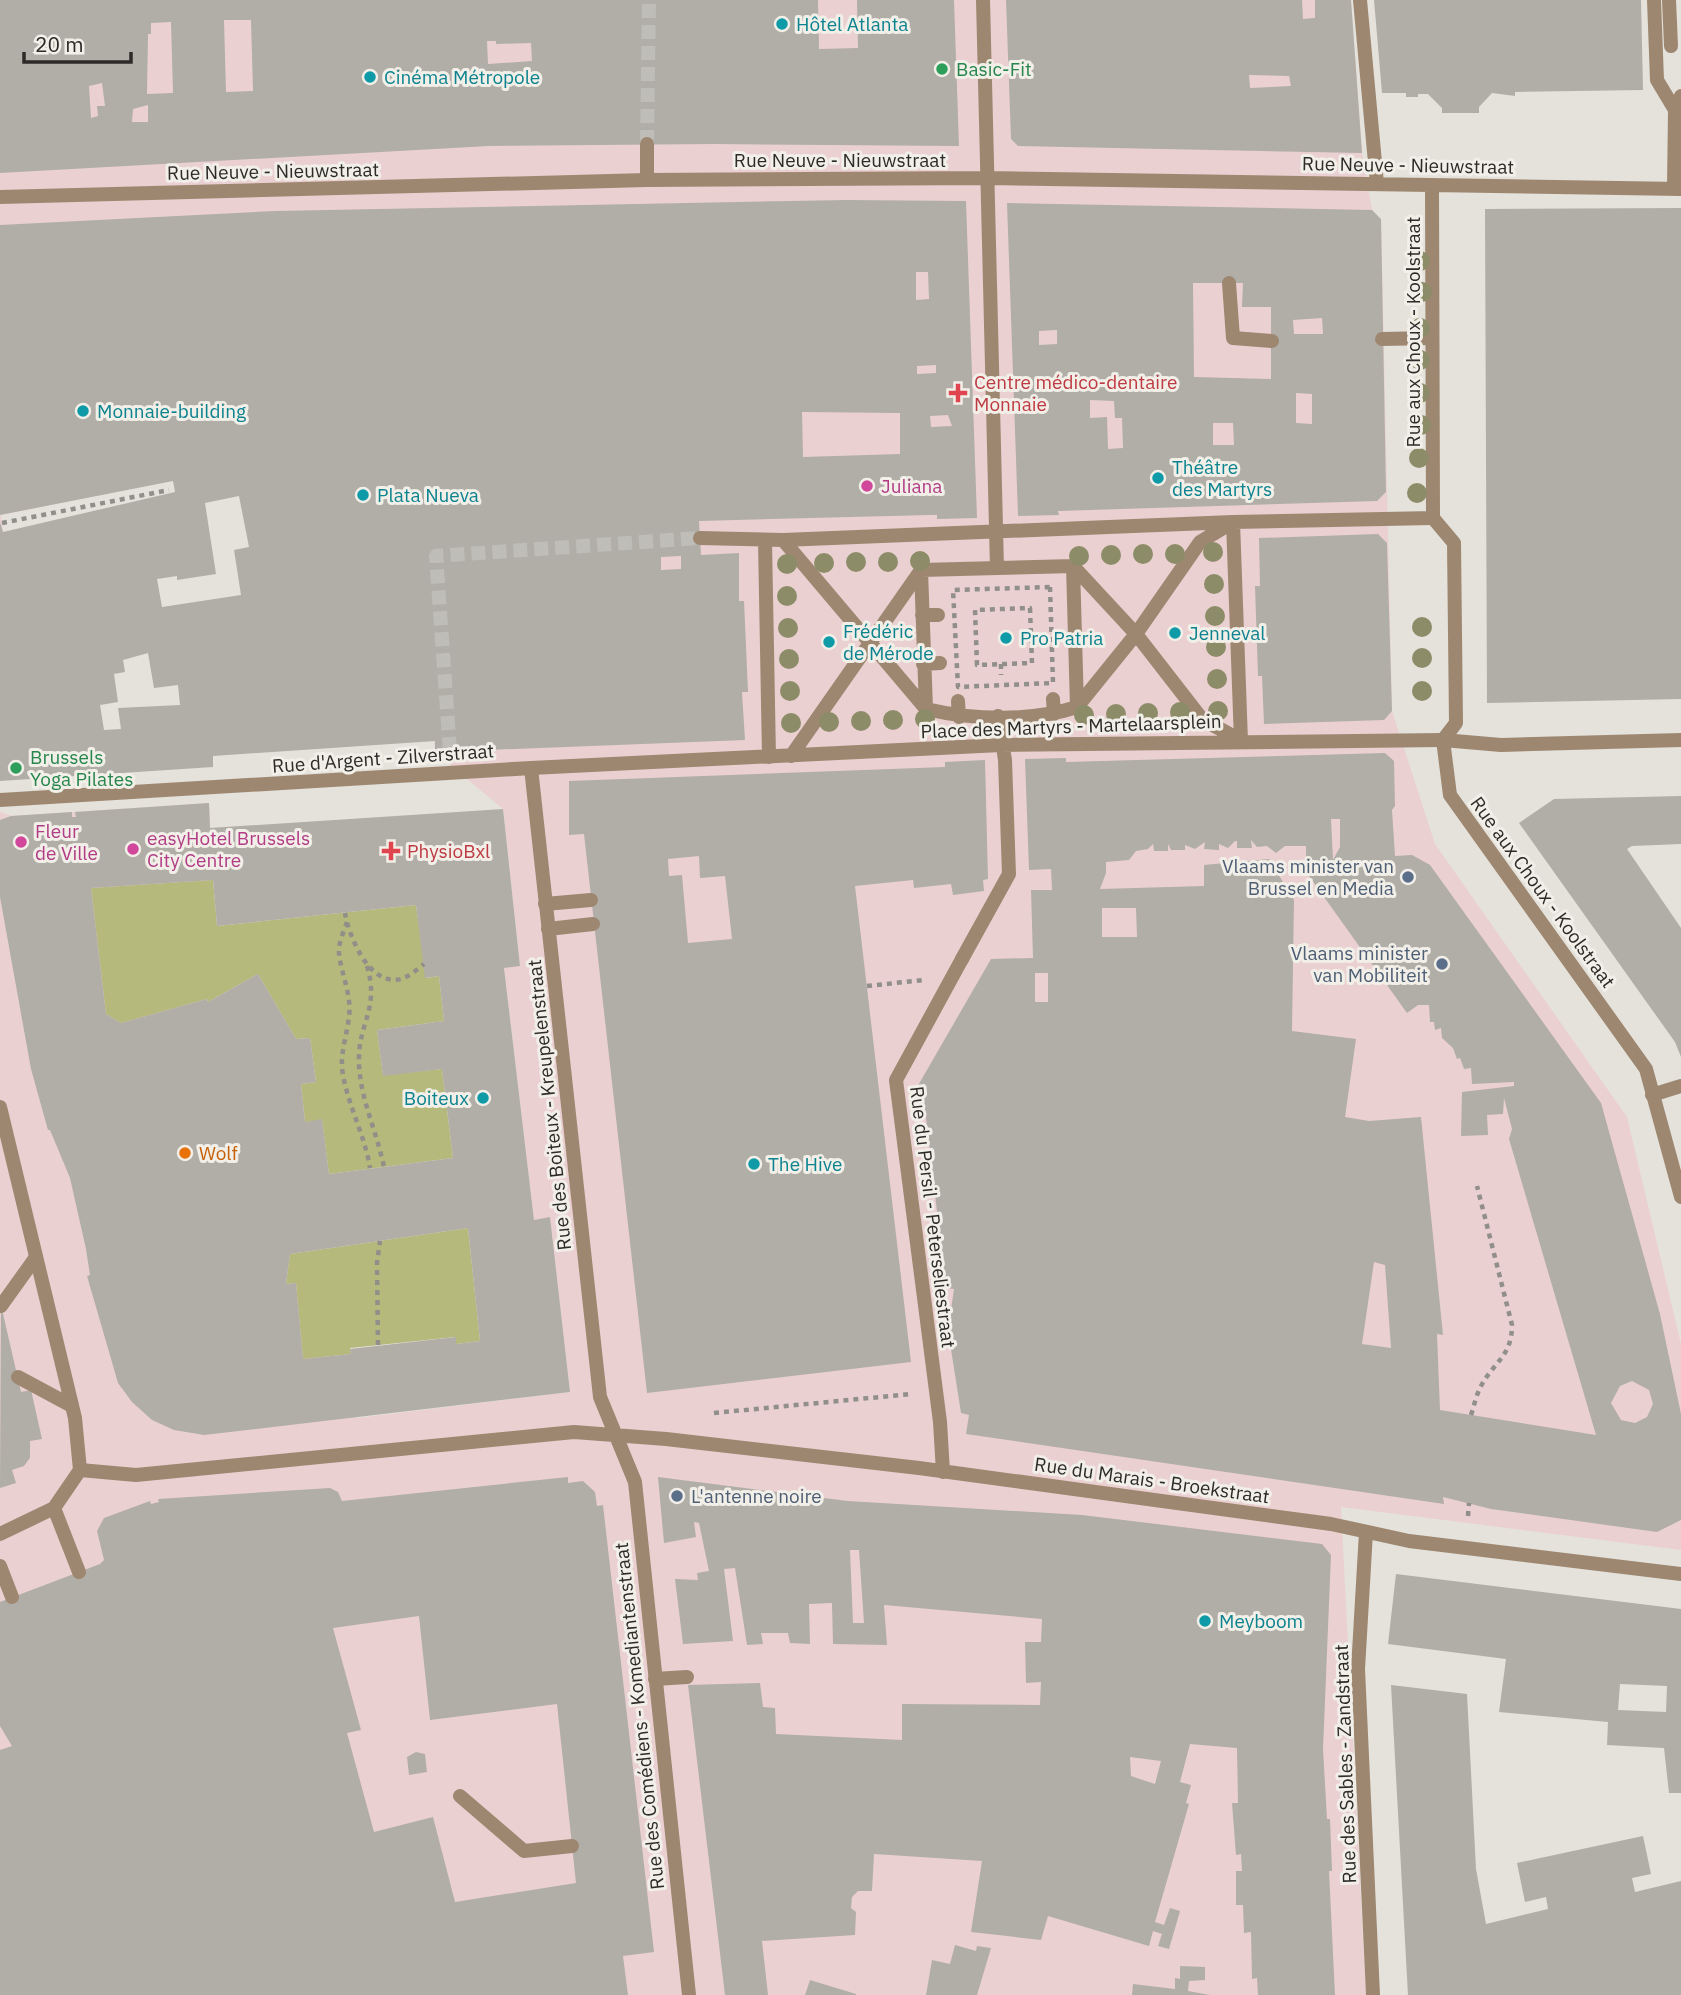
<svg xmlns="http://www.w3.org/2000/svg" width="1681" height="1995" font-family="'IBM Plex Sans',sans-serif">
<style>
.commercial{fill:#ebd0d1}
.green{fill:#b6b97c}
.building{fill:#b0aea7;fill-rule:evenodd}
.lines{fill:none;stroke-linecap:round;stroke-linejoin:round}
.pedestrian-tunnel{stroke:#bfbdb7;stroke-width:14;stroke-dasharray:14 7;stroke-linecap:butt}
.path{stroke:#908f89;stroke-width:4.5;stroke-dasharray:5 5;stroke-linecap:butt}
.service{stroke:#9e8770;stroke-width:14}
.pedestrian{stroke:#9e8770;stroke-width:14}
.minor{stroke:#9e8770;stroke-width:14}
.tertiary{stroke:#9e8770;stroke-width:14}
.tree{fill:#8c8c69}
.culture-dot{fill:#0f9aa8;stroke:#f1efe8;stroke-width:2.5}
.leisure-dot{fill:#2e9e5b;stroke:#f1efe8;stroke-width:2.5}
.health-dot{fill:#e0444e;stroke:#f1efe8;stroke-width:2.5}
.hotel-dot{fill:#d1479c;stroke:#f1efe8;stroke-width:2.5}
.service-dot{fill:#5c6f8a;stroke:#f1efe8;stroke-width:2.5}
.food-dot{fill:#e8710a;stroke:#f1efe8;stroke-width:2.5}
.labels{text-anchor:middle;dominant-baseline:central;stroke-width:6;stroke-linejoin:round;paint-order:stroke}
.culture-label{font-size:19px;fill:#0d838f;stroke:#f1efe8;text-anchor:start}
.leisure-label{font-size:19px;fill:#27864d;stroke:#f1efe8;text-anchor:start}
.street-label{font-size:19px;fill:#2c2b28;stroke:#f1efe8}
.health-label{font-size:19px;fill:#be3a42;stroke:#f1efe8;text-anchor:start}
.hotel-label{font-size:19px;fill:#b23c85;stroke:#f1efe8;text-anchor:start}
.service-label{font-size:19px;fill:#4e5e75;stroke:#f1efe8;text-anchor:end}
.food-label{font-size:19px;fill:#c56008;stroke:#f1efe8;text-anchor:start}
</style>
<rect width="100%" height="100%" fill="#e4e2db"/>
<path class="commercial" d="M0,0H1351L1362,153L1372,210L1381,219L1392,711L1435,844L1627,1117L1681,1344V1550L1341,1507L1366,1995H0V812L12,816L209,803L213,880L106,1014L119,1020L207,999L209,1002L258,974L296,1039L310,1038L316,1082L301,1084L305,1121H310V1124L286,1283H296L351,1354L357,1418L570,1392L550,1218L534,1220L504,968L520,965L503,809L435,752L420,534L203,474L1,515L3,534H0Z"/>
<path class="green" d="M213,880L217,926L416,905L426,978L439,976L444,1021L377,1030L383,1075L442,1069L453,1158L329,1174L322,1120L305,1122L301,1084L316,1082L310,1038L296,1039L258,974L208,1002L207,999L121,1023L106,1014L91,888Z
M468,1228L480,1341L456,1344L455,1337L350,1348L351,1354L303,1359L296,1283L286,1284L290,1254Z"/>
<path class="building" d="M0,0H818L819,49L858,48L857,0H954L959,146L714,144L489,146L0,173ZM224,20H251L253,91L226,92ZM171,22L173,93L147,94L148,34H151V23ZM487,41H496V44L531,43L532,61L488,64ZM102,83L105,106H97L98,116L91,118L89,86ZM148,105V122H132L133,109Z
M1006,0H1302L1303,19L1315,18V0H1351L1362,153L1018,146L1011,139ZM1249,75L1289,76L1291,86L1250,88Z
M1374,0H1641L1643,90L1515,92V96L1492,93L1479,107V113H1442V108L1428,94H1418V97H1406V93H1382Z
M846,200L966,201L977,518L937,519V515H930L699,521L701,555L739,553V601H744L748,692H742L745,740L435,752V741L213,756V767L0,781V522L3,532L175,492L173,481L0,515V225L275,211ZM916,272H928L929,299L916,300ZM936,365V373L917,374V366ZM802,412L900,413V454L803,457ZM948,415L952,426L931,427L930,416ZM239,496L249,547L234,550L241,595L162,607L157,579L177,576V580L216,574L205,503ZM681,556V569L661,570V557ZM148,653L154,688L178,685L180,705L118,708L121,729L104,730L100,705L118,702L114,674L125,672L123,660Z
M1007,203L1372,210L1381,219L1386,492L1377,501L1058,511L1059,515L1018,516ZM1193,283H1243L1242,307H1271V379L1194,377ZM1322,318L1323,334H1294L1293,320ZM1057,330V344L1039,345V331ZM1296,393L1312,394V424L1296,423ZM1090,400L1114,401L1115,418H1122L1123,448L1108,449L1107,417L1090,418ZM1213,423H1233L1234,445H1213Z
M1681,208V699L1487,703L1485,209Z
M1378,534L1387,543L1392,711L1384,720L1264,724L1262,676H1258L1255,586H1260L1259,538Z
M1385,753L1394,761L1395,806L1392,810L1395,856L1412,855L1430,865L1601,1103L1660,1314L1681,1414V1520L1657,1532L1491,1509L1443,1497L1444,1504L966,1434L969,1415L961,1413L948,1330L954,1289L946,1288L923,1092H916V1089L991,959L1033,958L1031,890H1052L1051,869L1029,870L1025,759L1066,758V762ZM1331,819H1340V847L1333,860ZM1251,840L1257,847L1267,846L1276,853L1285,846H1306V862H1299L1407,1013L1418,1005H1429L1430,1022H1434L1435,1030L1441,1028L1442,1038L1453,1048L1457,1059L1460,1058L1464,1069L1471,1068L1472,1084L1514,1082V1086L1462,1092L1461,1136L1488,1135L1487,1115L1503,1114L1504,1098L1512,1129L1509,1139L1596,1435L1440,1410L1437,1334L1443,1335L1421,1117L1369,1121L1345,1117L1356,1039L1292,1031L1294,900L1269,859L1204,865V886L1100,889L1106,873V862L1129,860L1136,851L1148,849L1153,844L1154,851H1168V844L1171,850H1185V845L1195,849L1205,842L1204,849L1219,850V844L1228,848L1235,841H1237V848H1252ZM1102,908H1136L1137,937H1102ZM1035,973H1048V1002H1035ZM1374,1262L1385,1265L1391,1348L1362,1344ZM1632,1381L1649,1390L1653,1404L1647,1417L1635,1423L1621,1420L1611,1403L1620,1386Z
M985,760L988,879L983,880L984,891L953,895L951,884L914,888L913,880L855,886L911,1362L647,1393L584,834L569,835V781L945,767V762ZM699,856L700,878L725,876L732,939L688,943L682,875L669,876L668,859Z
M1681,796V844L1632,846L1627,849L1681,928V1057L1675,1042L1519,823L1554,799Z
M209,803L210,828L503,809L520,966L504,968L534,1220L550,1217L570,1392L204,1435L174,1430L152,1420L132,1402L118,1383L87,1276L90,1275L86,1249L70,1178L50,1130H48L31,1069L0,897V820L11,816L72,812V817H76L75,812ZM213,880L217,926L416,905L425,978L439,976L444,1021L377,1030L383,1076L442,1069L453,1158L329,1174L322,1119L305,1122L301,1084L316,1082L310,1038L296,1039L258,974L208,1002L207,999L121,1023L106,1014L91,888ZM468,1228L480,1341L456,1344V1337L350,1349L351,1354L303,1359L296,1283L286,1284L290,1254Z
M1,1305L21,1392L31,1390L42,1439L30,1441V1458L24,1466L12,1470L16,1483L0,1488Z
M568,1477V1483L583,1481L595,1492L597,1506L603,1505L654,1952L623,1956L628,1995H0V1750L12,1746L0,1726V1602L100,1564L104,1560L97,1531L104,1518L150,1501L151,1504L159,1502L158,1499L330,1488L338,1492L342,1501ZM419,1616L430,1720L557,1704L576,1883L455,1902L433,1817L374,1832L347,1733L361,1730L333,1628Z
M658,1477L848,1501L1082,1515L1322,1544L1331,1555L1323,1749L1327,1819H1330L1332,1871H1329L1335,1995H1258L1257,1978L1252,1979L1251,1932L1244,1933L1243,1905H1236V1871H1242L1241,1854L1236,1855L1232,1803H1238L1237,1748L1190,1744L1180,1782L1191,1785L1186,1803L1189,1804L1155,1922L1164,1925L1170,1908L1180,1911L1169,1949L1158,1946L1162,1934L1153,1931L1149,1946L1048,1916L1041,1940L971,1932L982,1861L874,1854L872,1891H858L852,1897L851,1908L856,1912L855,1935L762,1941L768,1995H725L688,1685L760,1683L763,1707L775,1708L776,1734L902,1740V1704L1040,1705L1041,1682L1026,1683L1025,1642H1041L1042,1619L884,1605L887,1645L833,1644L832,1603L809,1604L810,1644L790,1643L788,1633H761L763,1644L747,1645L735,1568L724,1569L733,1641L683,1644L675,1579L698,1580L697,1573L709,1571L699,1523L694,1522L696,1537L664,1543ZM850,1550H859L864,1623H853ZM1130,1757L1161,1761L1155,1784L1131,1776Z
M1396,1574L1681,1609V1793H1669L1664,1748L1607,1745L1608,1722L1499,1712L1506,1659L1388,1644ZM1620,1684L1667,1686L1666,1712L1618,1710Z
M1391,1685L1467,1694L1476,1869L1486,1924L1548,1909L1546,1897L1525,1902L1517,1863L1643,1836L1651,1874L1632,1878L1635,1892L1681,1881V1995H1408Z
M416,1752L425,1754L427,1772L409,1775L407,1757Z
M955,1945L976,1951L977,1946L991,1948L977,1995H926L932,1960L950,1964Z
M1180,1966L1205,1967V1980L1189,1981L1188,1991L1210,1995H1132L1133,1984L1175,1989V1978L1180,1979Z
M810,1980L856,1994V1995H805Z"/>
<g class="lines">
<path class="pedestrian-tunnel" d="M647,144L649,0
M450,751L436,556L700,538"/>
<path class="path" d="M2,523L169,490
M1050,587L1053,683L958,687L953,590Z
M1030,608L1032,663L977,665L975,610Z
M1001,664V675
M345,913C349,936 369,987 401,979C408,977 418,969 424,964
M347,922C344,931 338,944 339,953C341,974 352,995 349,1017C347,1036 339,1055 343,1075C349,1108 365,1136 370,1168
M367,966C380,1009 358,1023 359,1061C359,1096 377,1132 384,1167
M867,986L924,980
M378,1345L377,1263L380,1241
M714,1413L911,1394
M1471,1415C1474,1406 1476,1396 1480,1388C1493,1362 1512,1357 1512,1325L1477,1186
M1468,1516L1469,1503"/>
<path class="service" d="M1669,0L1671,46
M1229,283L1233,338L1272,341
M1382,339L1432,338
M545,904L591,900
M548,929L593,924
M1,1306L36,1257
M18,1377L72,1406
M54,1508L79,1572
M0,1566L12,1597
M655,1679L687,1677
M460,1796L524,1851L572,1846"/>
<path class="pedestrian" d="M983,0L997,568
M1360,0L1377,184
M1654,0L1657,80L1675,110
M647,180V144
M1674,188L1675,110L1681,96
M0,197L647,180L988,178L1681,189
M700,538L783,540L1233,522L1241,741
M783,540L926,709C973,720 1031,722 1077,707L1073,566
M765,541L769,757
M922,615H938
M923,664L940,663
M1053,699L1054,714
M958,701L959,717
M1077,707L1136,634L1200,542L1233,522L1433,518L1432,185
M926,709L921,570L1073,566L1136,634L1202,719L1240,740
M791,756L921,570
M531,768L1001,745L1443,740
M962,959L1009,874L1005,760L998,716
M1652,1095L1681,1086"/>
<path class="minor" d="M1433,518L1454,543L1456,723L1443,740L1450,795L1646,1069L1681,1197
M1443,740L1501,745L1681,740
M0,800L531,768L600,1397L635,1482L689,1995
M80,1470L136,1475L574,1432L666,1439L919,1468L1331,1524L1409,1541L1681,1574
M943,1472L940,1422L896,1080L962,959
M1366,1532L1358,1669L1373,1995"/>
<path class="tertiary" d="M0,1107L75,1418L80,1470L54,1508L0,1534"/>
</g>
<g class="tree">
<circle cx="1420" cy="261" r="10"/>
<circle cx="1422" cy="292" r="10"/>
<circle cx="1420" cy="328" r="10"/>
<circle cx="1420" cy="360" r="10"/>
<circle cx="1420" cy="393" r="10"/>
<circle cx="1421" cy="425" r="10"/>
<circle cx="1419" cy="458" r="10"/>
<circle cx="1417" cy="493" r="10"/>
<circle cx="1213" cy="552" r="10"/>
<circle cx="1143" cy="554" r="10"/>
<circle cx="1175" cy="554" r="10"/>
<circle cx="1111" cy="555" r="10"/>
<circle cx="1079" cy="556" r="10"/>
<circle cx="920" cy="561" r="10"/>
<circle cx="856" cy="562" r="10"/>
<circle cx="888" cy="562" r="10"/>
<circle cx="824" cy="563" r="10"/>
<circle cx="787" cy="564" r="10"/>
<circle cx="1214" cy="584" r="10"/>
<circle cx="787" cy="596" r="10"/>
<circle cx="1215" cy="616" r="10"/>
<circle cx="1422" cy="627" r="10"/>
<circle cx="788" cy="628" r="10"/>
<circle cx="1216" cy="647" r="10"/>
<circle cx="1422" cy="658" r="10"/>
<circle cx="789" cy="659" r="10"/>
<circle cx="1217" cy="679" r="10"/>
<circle cx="790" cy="691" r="10"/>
<circle cx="1422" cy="691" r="10"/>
<circle cx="1218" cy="711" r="10"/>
<circle cx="1180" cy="712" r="10"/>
<circle cx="1148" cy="713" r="10"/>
<circle cx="1116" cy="714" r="10"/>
<circle cx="1084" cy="715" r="10"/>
<circle cx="925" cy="719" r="10"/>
<circle cx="893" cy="720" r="10"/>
<circle cx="861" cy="721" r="10"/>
<circle cx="829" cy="722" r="10"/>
<circle cx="791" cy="723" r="10"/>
</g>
<g class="culture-dot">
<circle cx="782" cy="24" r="7"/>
<circle cx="370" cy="77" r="7"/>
<circle cx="83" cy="411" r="7"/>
<circle cx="1158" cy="478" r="7"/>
<circle cx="363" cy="495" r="7"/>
<circle cx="1175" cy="633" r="7"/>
<circle cx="1006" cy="638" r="7"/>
<circle cx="829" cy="642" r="7"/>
<circle cx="483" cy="1098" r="7"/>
<circle cx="754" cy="1164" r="7"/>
<circle cx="1205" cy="1621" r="7"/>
</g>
<g class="leisure-dot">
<circle cx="942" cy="69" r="7"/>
<circle cx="16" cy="768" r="7"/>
</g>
<g class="health-dot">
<path d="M954.5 382.5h7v7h7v7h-7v7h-7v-7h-7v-7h7z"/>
<path d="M387.5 840.5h7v7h7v7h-7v7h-7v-7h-7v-7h7z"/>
</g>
<g class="hotel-dot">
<circle cx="867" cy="486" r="7"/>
<circle cx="21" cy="842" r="7"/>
<circle cx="133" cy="849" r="7"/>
</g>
<g class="service-dot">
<circle cx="1408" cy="877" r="7"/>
<circle cx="1442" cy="964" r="7"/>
<circle cx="677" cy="1496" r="7"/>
</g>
<circle class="food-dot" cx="185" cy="1153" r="7"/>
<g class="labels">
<g class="culture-label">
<text x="796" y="24">Hôtel Atlanta</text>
<text x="384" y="77">Cinéma Métropole</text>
<text x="97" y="411">Monnaie-building</text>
<text x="1172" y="467">Théâtre<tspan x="1172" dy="22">des Martyrs</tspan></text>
<text x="377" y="495">Plata Nueva</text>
<text x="843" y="631">Frédéric<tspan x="843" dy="22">de Mérode</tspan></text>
<text x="1189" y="633">Jenneval</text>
<text x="1020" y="638">Pro Patria</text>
<text x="469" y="1098" text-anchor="end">Boiteux</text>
<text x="768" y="1164">The Hive</text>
<text x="1219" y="1621">Meyboom</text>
</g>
<g class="leisure-label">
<text x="956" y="69">Basic-Fit</text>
<text x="30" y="757">Brussels<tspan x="30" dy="22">Yoga Pilates</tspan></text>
</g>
<g class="street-label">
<text x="840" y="160">Rue Neuve - Nieuwstraat</text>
<text transform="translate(1408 165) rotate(1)">Rue Neuve - Nieuwstraat</text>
<text transform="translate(273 171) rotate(-1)">Rue Neuve - Nieuwstraat</text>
<text transform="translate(1413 332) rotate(-90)">Rue aux Choux - Koolstraat</text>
<text transform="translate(1071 726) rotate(-2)">Place des Martyrs - Martelaarsplein</text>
<text transform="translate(383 758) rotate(-4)">Rue d'Argent - Zilverstraat</text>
<text transform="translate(1543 892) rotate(54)">Rue aux Choux - Koolstraat</text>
<text transform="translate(549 1105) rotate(-96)">Rue des Boiteux - Kreupelenstraat</text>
<text transform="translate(933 1217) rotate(83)">Rue du Persil - Peterseliestraat</text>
<text transform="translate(1152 1480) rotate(8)">Rue du Marais - Broekstraat</text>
<text transform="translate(639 1716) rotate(-96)">Rue des Comédiens - Komediantenstraat</text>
<text transform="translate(1345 1764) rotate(-92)">Rue des Sables - Zandstraat</text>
</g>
<g class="health-label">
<text x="974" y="382">Centre médico-dentaire<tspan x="974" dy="22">Monnaie</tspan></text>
<text x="407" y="851">PhysioBxl</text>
</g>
<g class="hotel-label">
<text x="881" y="486">Juliana</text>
<text x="35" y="831">Fleur<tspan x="35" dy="22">de Ville</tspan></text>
<text x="147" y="838">easyHotel Brussels<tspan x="147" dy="22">City Centre</tspan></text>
</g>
<g class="service-label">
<text x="1394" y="866">Vlaams minister van<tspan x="1394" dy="22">Brussel en Media</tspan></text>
<text x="1428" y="953">Vlaams minister<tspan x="1428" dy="22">van Mobiliteit</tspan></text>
<text x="691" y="1496" text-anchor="start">L'antenne noire</text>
</g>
<g class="food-label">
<text x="199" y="1153">Wolf</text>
</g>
</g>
<path d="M24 52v10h107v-10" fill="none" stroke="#2c2b28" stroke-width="3.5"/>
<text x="35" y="52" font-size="21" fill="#2c2b28" stroke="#f1efe8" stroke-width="5" paint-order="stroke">20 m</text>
</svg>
